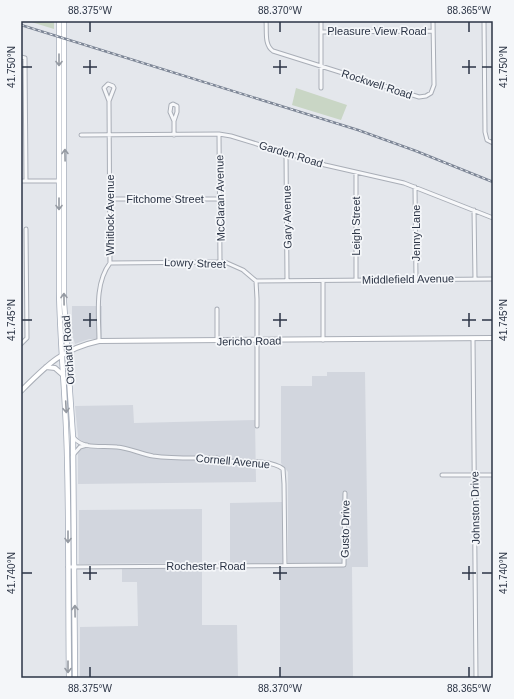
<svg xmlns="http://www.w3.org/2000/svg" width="514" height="699" font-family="Arial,sans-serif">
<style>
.built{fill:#d2d6de}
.green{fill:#c9d6c5}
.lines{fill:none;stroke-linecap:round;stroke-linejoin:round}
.street-casing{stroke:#a9aeb7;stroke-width:5}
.secondary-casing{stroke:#a9aeb7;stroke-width:6}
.primary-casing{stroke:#a3abb8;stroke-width:6}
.street{stroke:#f7f8fa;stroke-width:3}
.secondary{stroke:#fff;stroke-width:4}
.primary{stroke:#fff;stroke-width:4.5}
.rail-casing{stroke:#7d8696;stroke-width:2.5}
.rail{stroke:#f4f6f9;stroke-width:1;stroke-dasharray:3;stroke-linecap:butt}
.oneway{stroke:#959aa2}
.ticks{fill:none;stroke:#2b3445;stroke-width:1.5}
.labels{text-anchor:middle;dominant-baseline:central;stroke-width:3.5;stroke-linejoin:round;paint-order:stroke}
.street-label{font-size:11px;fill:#2b3445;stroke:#f4f6f9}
.neatline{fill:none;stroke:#2b3445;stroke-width:1.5}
.ticks-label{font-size:10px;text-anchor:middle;fill:#2b3445}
</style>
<rect width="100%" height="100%" fill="#e4e7ec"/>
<path class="built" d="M72,306H102V339H89L75,344L72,334Z
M327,372H365L368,567H352L353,678H280V567H288V472L281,463V386H312V376H327Z
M133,405L134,423L255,420L256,482L78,484V436L75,406Z
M283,502L284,564L230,565V503Z
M202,509V563L79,564V510Z
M122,569H202V625H237L238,678H80V627L138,626L137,582H122Z"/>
<path class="green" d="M28,21H54V29Z
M296,88L347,105L341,120L292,105Z"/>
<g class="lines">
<defs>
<path id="street" d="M266,21C267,31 264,45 273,51L419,97L426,96L431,93L434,85L433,21
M321,21V88
M484,21L485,132L487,140L493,143
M321,32L433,31
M21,57L25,58L26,181
M174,121L177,112V106L173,104L171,105L170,112L174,121V135
M219,134L220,262
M81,135L219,134L231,136L325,165L404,183L493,218
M286,153L287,280
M356,172V280
M21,181H59
M415,187L416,279
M110,199H220
M474,210L475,279
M110,263L225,262L243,270L256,281L493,279
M256,281L257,299V426
M323,281V340
M217,309V341
M473,339L476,678
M99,341C99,316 94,284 110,263L109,101L114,88L113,86L108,84L104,88L109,101
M21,344L27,338L26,229
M74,438C84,450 103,445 117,447C129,448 141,454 153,456C174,459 196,458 217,458L223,461C239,462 271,459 283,469L284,484L285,565
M73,455L80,447L87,445
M442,475H493
M68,567L344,565L345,493"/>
<path id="secondary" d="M46,367L55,368L63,375
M21,391C47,365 62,349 99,341L493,338"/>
<path id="primary" d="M59,21V290C60,346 66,401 67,457C69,530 68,604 69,678
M64,21V302L73,437L75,678"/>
</defs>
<use href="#street" class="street-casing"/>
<use href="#secondary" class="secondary-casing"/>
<use href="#primary" class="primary-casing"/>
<use href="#street" class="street"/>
<use href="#secondary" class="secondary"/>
<use href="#primary" class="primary"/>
<defs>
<path id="rail" d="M21,25L358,130L416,151L493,182"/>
</defs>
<use href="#rail" class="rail-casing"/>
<use href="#rail" class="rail"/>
</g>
<defs><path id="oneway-shaft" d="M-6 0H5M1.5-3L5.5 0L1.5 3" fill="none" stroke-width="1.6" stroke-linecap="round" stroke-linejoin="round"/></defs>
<g class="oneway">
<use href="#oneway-shaft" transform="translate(59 60) rotate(90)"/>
<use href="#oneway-shaft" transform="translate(65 155) rotate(-91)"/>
<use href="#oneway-shaft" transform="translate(59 204) rotate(90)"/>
<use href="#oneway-shaft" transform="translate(64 299) rotate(-91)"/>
<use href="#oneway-shaft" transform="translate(66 407) rotate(87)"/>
<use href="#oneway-shaft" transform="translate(68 537) rotate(90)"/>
<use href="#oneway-shaft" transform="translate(75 611) rotate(-91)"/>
<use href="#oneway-shaft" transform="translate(68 667) rotate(90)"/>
</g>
<path class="ticks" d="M90,22V32M280,22V32M469,22V32M90,60V74M280,60V74M469,60V74M22,67H32M83,67H97M273,67H287M462,67H476M482,67H492M90,313V327M280,313V327M469,313V327M22,320H32M83,320H97M273,320H287M462,320H476M482,320H492M90,566V580M280,566V580M469,566V580M22,573H32M83,573H97M273,573H287M462,573H476M482,573H492M90,667V677M280,667V677M469,667V677"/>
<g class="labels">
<g class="street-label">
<text x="377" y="31">Pleasure View Road</text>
<text transform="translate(377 84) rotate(18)">Rockwell Road</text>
<text transform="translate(291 154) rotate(17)">Garden Road</text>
<text transform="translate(220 198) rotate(-91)">McClaran Avenue</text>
<text x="165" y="199">Fitchome Street</text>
<text transform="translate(110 215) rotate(-90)">Whitlock Avenue</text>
<text transform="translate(287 217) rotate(-91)">Gary Avenue</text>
<text transform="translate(356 226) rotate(-90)">Leigh Street</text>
<text transform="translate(416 233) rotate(-90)">Jenny Lane</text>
<text transform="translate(195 263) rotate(2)">Lowry Street</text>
<text transform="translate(408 279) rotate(-1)">Middlefield Avenue</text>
<text transform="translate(249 341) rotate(-1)">Jericho Road</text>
<text transform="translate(68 350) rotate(-94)">Orchard Road</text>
<text transform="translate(233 461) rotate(5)">Cornell Avenue</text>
<text transform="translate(475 508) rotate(-91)">Johnston Drive</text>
<text transform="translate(345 529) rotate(-89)">Gusto Drive</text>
<text x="206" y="566">Rochester Road</text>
</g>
</g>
<rect width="514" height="699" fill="none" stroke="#f4f6f9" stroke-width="44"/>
<rect x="22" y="22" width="470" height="655" class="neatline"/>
<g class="ticks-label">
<text x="90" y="14">88.375°W</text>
<text x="280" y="14">88.370°W</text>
<text x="469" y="14">88.365°W</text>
<text transform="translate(11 67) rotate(-90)" y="4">41.750°N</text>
<text transform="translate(503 67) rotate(-90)" y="4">41.750°N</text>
<text transform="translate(11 320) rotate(-90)" y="4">41.745°N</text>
<text transform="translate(503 320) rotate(-90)" y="4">41.745°N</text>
<text transform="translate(11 573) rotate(-90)" y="4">41.740°N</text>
<text transform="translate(503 573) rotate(-90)" y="4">41.740°N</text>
<text x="90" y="692">88.375°W</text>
<text x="280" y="692">88.370°W</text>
<text x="469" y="692">88.365°W</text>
</g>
</svg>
